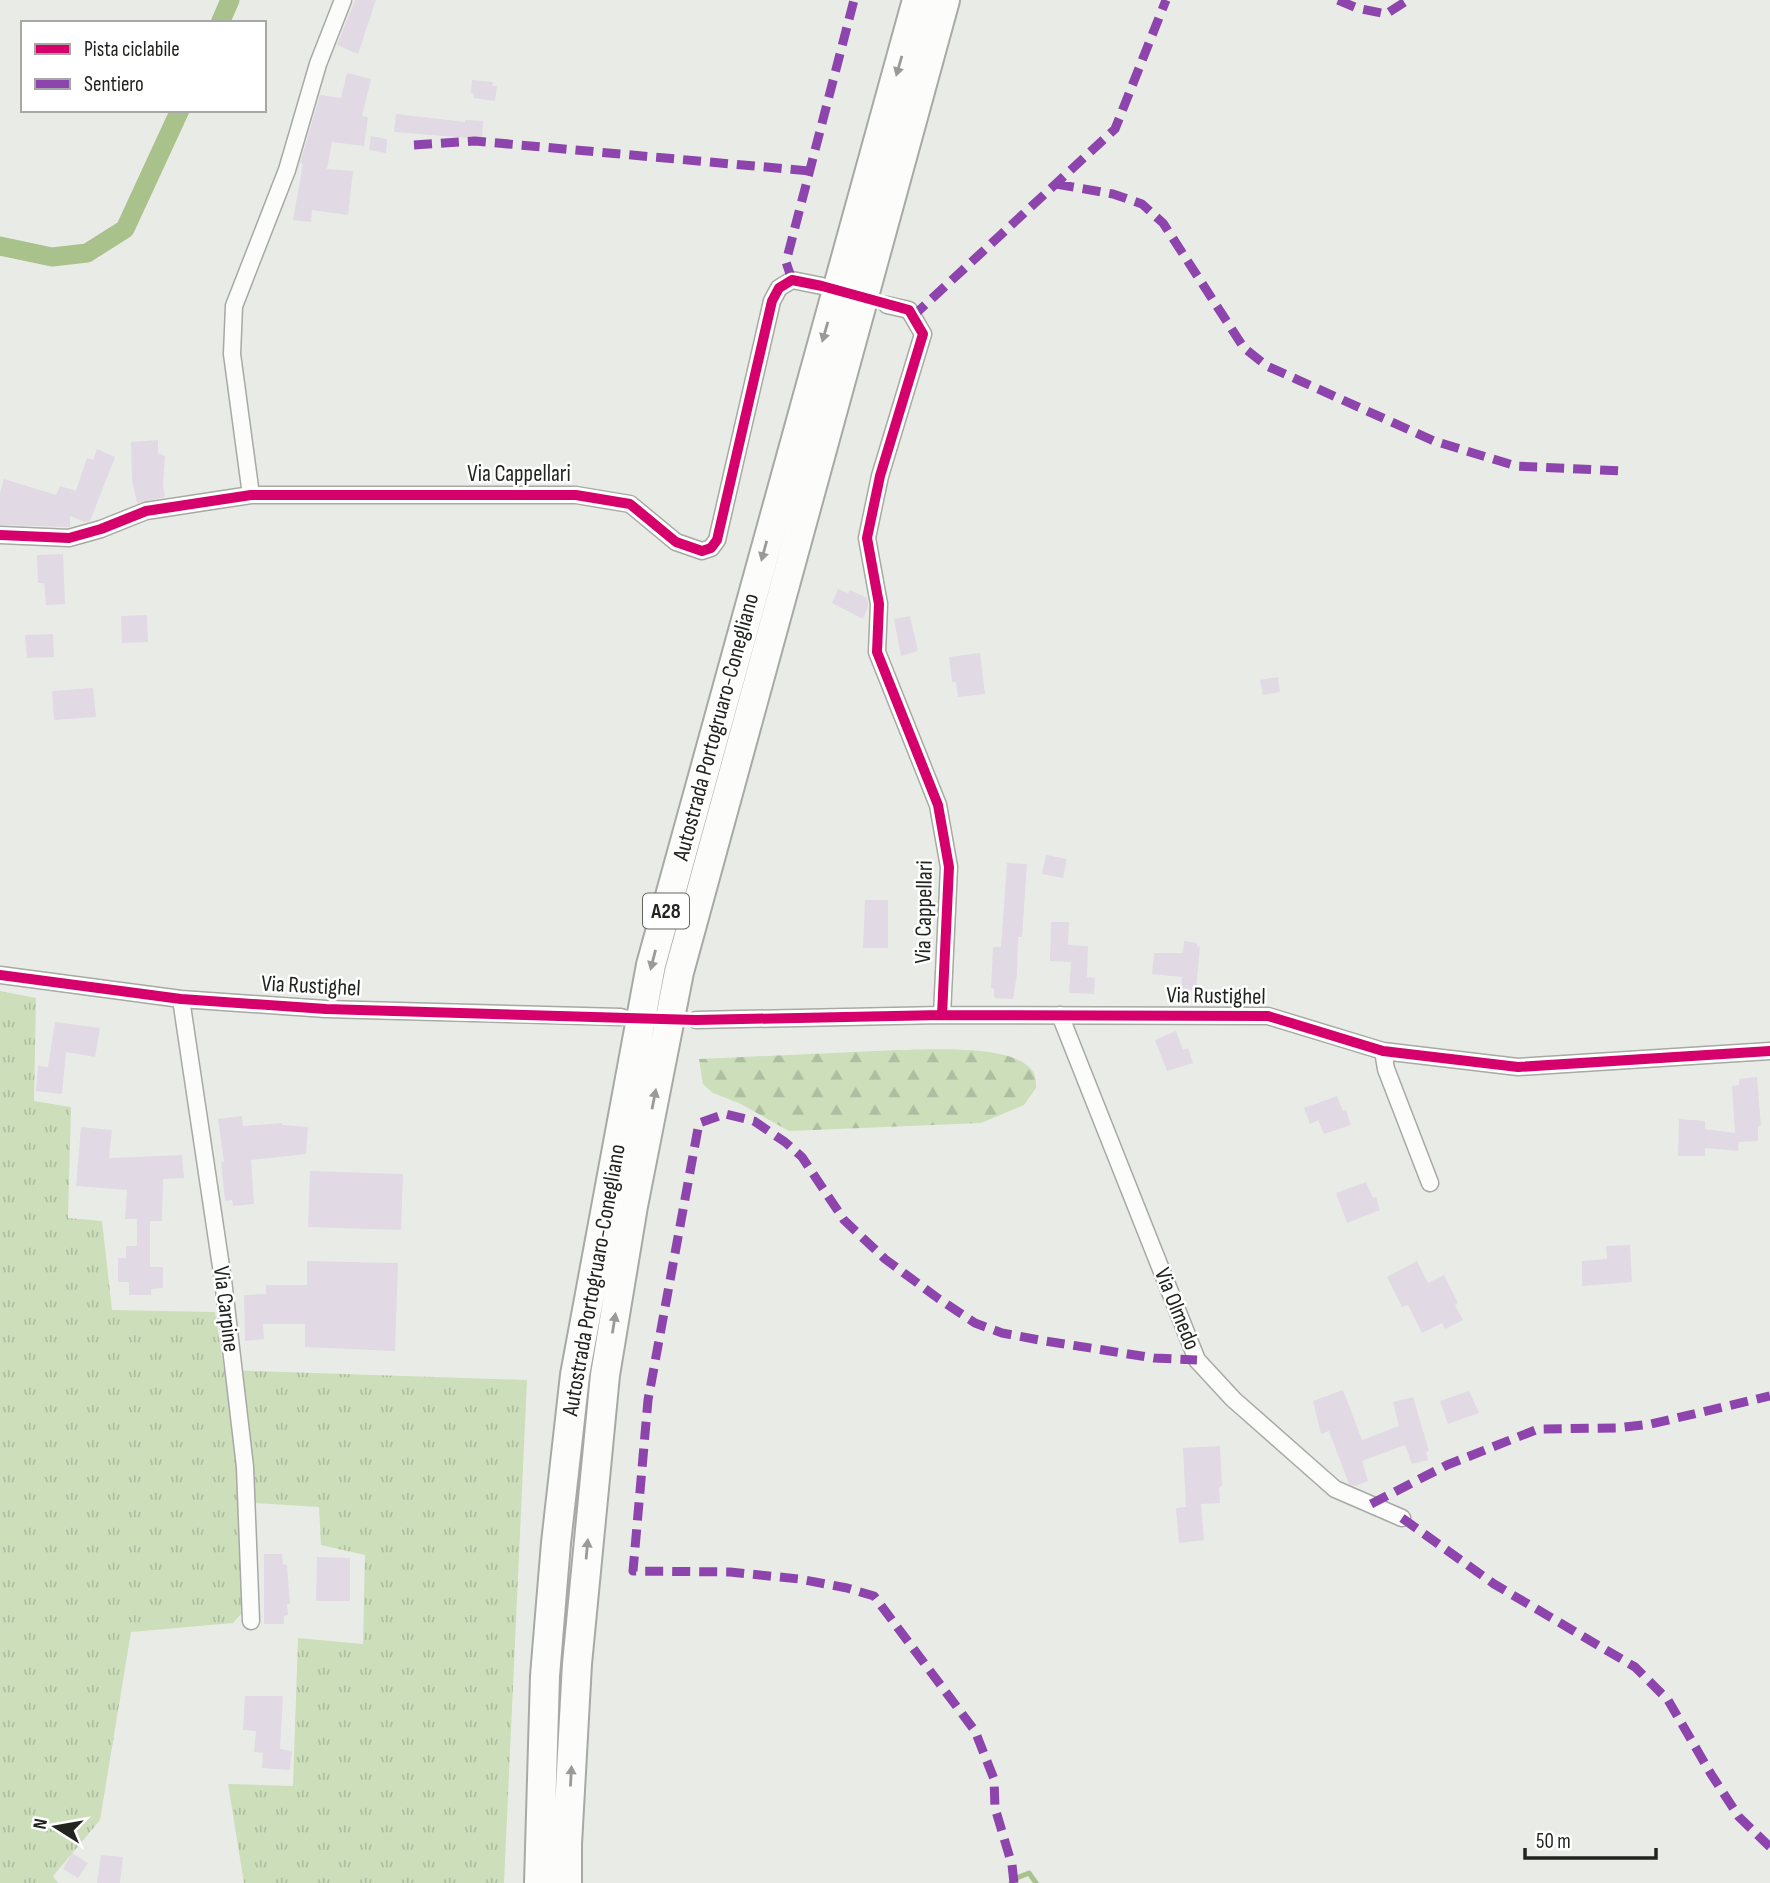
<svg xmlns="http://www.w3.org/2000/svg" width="1770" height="1883" font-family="'Sofia Sans Condensed',sans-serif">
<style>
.grass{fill:url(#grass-tufts)}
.forest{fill:url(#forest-firs)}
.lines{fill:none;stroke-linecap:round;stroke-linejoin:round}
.stream{stroke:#a9c18b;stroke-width:5}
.canal{stroke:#a9c18b;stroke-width:19}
.building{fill:#e1d9e4}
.street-casing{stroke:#a7a9a5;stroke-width:19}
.highway-casing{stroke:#a7a9a5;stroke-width:32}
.street{stroke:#fcfcfb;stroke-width:16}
.highway{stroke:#fcfcfb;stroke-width:28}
.quiet{stroke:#8e44ad;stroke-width:9;stroke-dasharray:18 9;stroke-linecap:butt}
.cycleway-casing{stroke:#fff;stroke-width:15}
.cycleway{stroke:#d6006c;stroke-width:10}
.oneway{fill:#9a9b98}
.labels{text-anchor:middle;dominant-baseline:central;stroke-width:5;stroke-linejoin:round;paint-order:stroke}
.shield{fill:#fff;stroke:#646663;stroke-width:2}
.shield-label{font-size:21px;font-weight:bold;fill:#222420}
.street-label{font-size:23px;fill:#222420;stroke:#fff}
</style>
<defs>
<pattern id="grass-tufts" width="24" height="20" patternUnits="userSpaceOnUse" patternTransform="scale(1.75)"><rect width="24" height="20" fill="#ccdeba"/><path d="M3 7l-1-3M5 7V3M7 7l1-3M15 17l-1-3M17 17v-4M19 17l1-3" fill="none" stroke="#afbea0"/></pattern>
<pattern id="forest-firs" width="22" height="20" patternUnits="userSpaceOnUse" patternTransform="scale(1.75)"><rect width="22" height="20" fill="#ccdeba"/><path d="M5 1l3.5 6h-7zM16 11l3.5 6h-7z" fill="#afbea0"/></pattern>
</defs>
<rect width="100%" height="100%" fill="#e9ece6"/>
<path class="grass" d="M0,991L36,998L34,1101L71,1107L68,1218L102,1221L112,1310L215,1312L224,1370L527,1380L504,1883H244L228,1784L293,1786L298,1638L363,1644L365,1555L321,1545L319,1507L239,1502L243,1612L233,1623L131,1632L100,1820L53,1876L58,1883H0Z"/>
<path class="forest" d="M897,1050C927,1050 1016,1043 1033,1072C1036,1077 1036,1083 1036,1088L1024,1105L981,1123L789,1131L739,1103L713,1093L703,1084L699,1059Z"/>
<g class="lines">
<path class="stream" d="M1011,1883L1014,1879L1029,1873L1036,1883"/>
<path class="canal" d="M220,23L230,0
M0,246L52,257L87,253L125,229L180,110"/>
</g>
<path class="building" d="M355,0H376L358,54L337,45Z
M347,73L371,79L362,116L368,117L364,146L332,142L327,169L353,171L348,215L312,210L311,222L293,220L303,164L300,163L320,95L341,98Z
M472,80L493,82L492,86H497L495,101L474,98V94L471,93Z
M396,114L465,122V120L483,121L482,139L394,132Z
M371,136L387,139L386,153L369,150Z
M158,440V453L165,456L163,485L165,497L137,503L132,480L131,442Z
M97,449L115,457L90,521L85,522L70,516V527H68L0,525V493L4,479L56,495L60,486L76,491L87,458L93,460Z
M63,554L65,604L46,605L44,583H38L37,555Z
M838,589L848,593L850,590L867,598L868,607L863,619L832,603Z
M147,615L148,642L122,643L121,616Z
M910,616L918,651L901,656L894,619Z
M53,634L54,657L27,658L25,635Z
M980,653L985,694L958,697L956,682H952L949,657Z
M1278,677L1280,692L1263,695L1260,680Z
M93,688L96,717L54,720L52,691Z
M1046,855L1067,859L1063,878L1042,874Z
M1007,863L1027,864L1022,937H1018L1017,974L1013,999L994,998V989L991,988L993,947H1001Z
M865,900H888V948H863Z
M1051,922H1069L1068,945L1088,946L1087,977L1095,978L1094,994L1069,993L1071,962L1050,961Z
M1184,941L1197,943V946L1200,947L1196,990H1181L1182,977L1152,974L1154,953H1183Z
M55,1022L100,1028L95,1057L66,1052L62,1094L36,1091L38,1066L48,1067Z
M1176,1031L1183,1050L1188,1048L1193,1063L1167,1071L1155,1040Z
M1757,1077L1761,1126H1758V1141L1739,1142L1738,1151L1705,1148V1156H1678L1679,1119L1705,1121V1129L1735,1133L1732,1086L1739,1085V1079Z
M1337,1096L1343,1111L1346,1110L1351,1125L1324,1134L1318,1120L1310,1124L1304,1108Z
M242,1116L243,1126L282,1123V1125L308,1127L306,1154L251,1160L254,1204L233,1206L232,1200L225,1201L221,1162H224L218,1119Z
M81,1127L112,1130L109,1158L182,1155L184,1178L163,1179L162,1221H150V1267H163V1288L151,1289V1295H129V1282H118V1258H126V1246H137V1219H125L127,1190L76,1186Z
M310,1171L403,1174L401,1230L308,1227Z
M1366,1182L1373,1198L1376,1197L1380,1210L1347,1223L1336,1193Z
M1630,1245L1632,1282L1582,1286V1261L1607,1259L1606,1246Z
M307,1261L398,1263L395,1351L305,1347V1324H263L264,1339L245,1341L244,1295L266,1294V1285H307Z
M1417,1261L1428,1283L1444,1275L1458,1303L1455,1305L1463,1320L1445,1329L1442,1323L1422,1333L1408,1305L1402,1307L1387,1277Z
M1343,1390L1362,1440L1399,1426L1393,1402L1413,1397L1429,1451L1426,1452L1428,1460L1412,1464L1405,1445L1362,1461L1368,1481L1355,1486L1349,1484L1329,1431L1321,1434L1313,1401Z
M1469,1391L1479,1413L1448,1424L1440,1401Z
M1220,1446L1222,1486L1219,1487L1220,1503L1201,1504L1204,1540L1179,1543L1176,1508L1186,1507L1183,1448Z
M264,1554H282L283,1564L287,1565L290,1604H287L288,1615L284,1616V1624H264Z
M317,1557L350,1558V1601H316Z
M245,1696H283L280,1749L292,1751L290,1770L262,1768L263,1753L254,1752L256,1731L243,1730Z
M72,1853L88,1863L78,1878L63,1869Z
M101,1855L123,1857L120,1883H97Z"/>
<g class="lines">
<defs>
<path id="street" d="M887,305L909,310L923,334L880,476L867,538L879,604L877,652L938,805L949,867L942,1015
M251,495L232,354L234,306L287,170L318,64L343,0
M0,535L69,538L101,529L146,511L251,495H576L630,504L676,542L702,551L711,548L717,540L772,301L779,288L792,280L822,286
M0,975L181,999L326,1009L621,1017
M181,999L223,1280L245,1467L251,1621
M1060,1015L1197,1360L1233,1399L1335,1489L1402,1518
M696,1020L942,1015L1268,1016L1383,1051L1518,1067L1770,1051
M1383,1051L1386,1069L1430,1183"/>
<path id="highway" d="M539,1883L545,1676L556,1543L575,1375L651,965L917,0
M567,1883V1844L577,1664L605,1375L633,1206L679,972L945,0"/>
</defs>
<use href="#street" class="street-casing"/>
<use href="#highway" class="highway-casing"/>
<use href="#street" class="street"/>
<use href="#highway" class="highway"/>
<path class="quiet" d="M1338,0L1357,8L1386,14L1408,0
M414,145L475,141L810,171
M1056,184L1113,194L1142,204L1163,223L1244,348L1267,366L1434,441L1516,466L1621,471
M792,280L786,262L854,0
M912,317L1115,129L1166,0
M1371,1504L1447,1465L1538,1429L1616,1428L1651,1424L1770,1396
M1402,1518L1494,1584L1635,1667L1668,1700L1711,1774L1739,1817L1770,1847
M1014,1883L1012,1865L995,1808L994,1779L975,1731L874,1596L847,1588L799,1579L730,1572L633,1571L648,1400L699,1123L725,1114L754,1121L785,1142L802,1157L844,1220L885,1259L939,1299L975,1323L1002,1333L1039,1340L1154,1358L1197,1360"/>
<defs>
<path id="cycleway" d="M0,535L69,538L101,529L146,511L251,495H576L630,504L676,542L702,551L711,548L717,540L772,301L779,288L792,280L822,286L909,310L923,334L880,476L867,538L879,604L877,652L938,805L949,867L942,1015
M0,975L181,999L326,1009L696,1020L942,1015L1268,1016L1383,1051L1518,1067L1770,1051"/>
</defs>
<use href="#cycleway" class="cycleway-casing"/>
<use href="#cycleway" class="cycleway"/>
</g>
<defs><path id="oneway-solid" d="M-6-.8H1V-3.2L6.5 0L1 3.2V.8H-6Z" transform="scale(1.75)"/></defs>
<g class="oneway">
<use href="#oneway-solid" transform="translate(899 66) rotate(106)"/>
<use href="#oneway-solid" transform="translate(825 332) rotate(106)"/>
<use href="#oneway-solid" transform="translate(764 551) rotate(105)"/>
<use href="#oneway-solid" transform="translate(653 960) rotate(104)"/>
<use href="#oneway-solid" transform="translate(654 1099) rotate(-79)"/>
<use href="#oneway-solid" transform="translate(614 1323) rotate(-81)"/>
<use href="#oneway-solid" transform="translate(587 1549) rotate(-85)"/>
<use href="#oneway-solid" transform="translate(571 1776) rotate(-87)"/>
</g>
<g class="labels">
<rect class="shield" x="643" y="893.5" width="46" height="35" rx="5"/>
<g class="shield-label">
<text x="666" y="911">A28</text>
</g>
<g class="street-label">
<text x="519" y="474">Via Cappellari</text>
<text transform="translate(716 727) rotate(-75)">Autostrada Portogruaro-Conegliano</text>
<text transform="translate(924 912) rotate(-89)">Via Cappellari</text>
<text transform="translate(311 986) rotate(3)">Via Rustighel</text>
<text transform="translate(1216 996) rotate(1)">Via Rustighel</text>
<text transform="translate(594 1280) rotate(-80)">Autostrada Portogruaro-Conegliano</text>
<text transform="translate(226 1309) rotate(83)">Via Carpine</text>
<text transform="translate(1177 1309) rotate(68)">Via Olmedo</text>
</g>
</g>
<rect x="21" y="21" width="245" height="91" fill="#ffffff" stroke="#a7a7a6" stroke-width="2"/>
<rect x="35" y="44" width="35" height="10" fill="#d6006c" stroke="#a7a7a6" stroke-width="2"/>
<text x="84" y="56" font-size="21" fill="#222420">Pista ciclabile</text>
<rect x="35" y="79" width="35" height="10" fill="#8e44ad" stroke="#a7a7a6" stroke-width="2"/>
<text x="84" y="91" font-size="21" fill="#222420">Sentiero</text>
<g transform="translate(56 1827) rotate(281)" stroke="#ffffff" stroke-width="5" paint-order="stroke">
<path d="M0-5L12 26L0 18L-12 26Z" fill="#222420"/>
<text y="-10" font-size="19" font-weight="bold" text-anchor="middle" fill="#222420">N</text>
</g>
<path d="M1525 1848v10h131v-10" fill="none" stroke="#222420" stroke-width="3.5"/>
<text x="1536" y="1848" font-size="21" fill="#222420" stroke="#ffffff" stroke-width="5" paint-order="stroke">50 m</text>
</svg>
